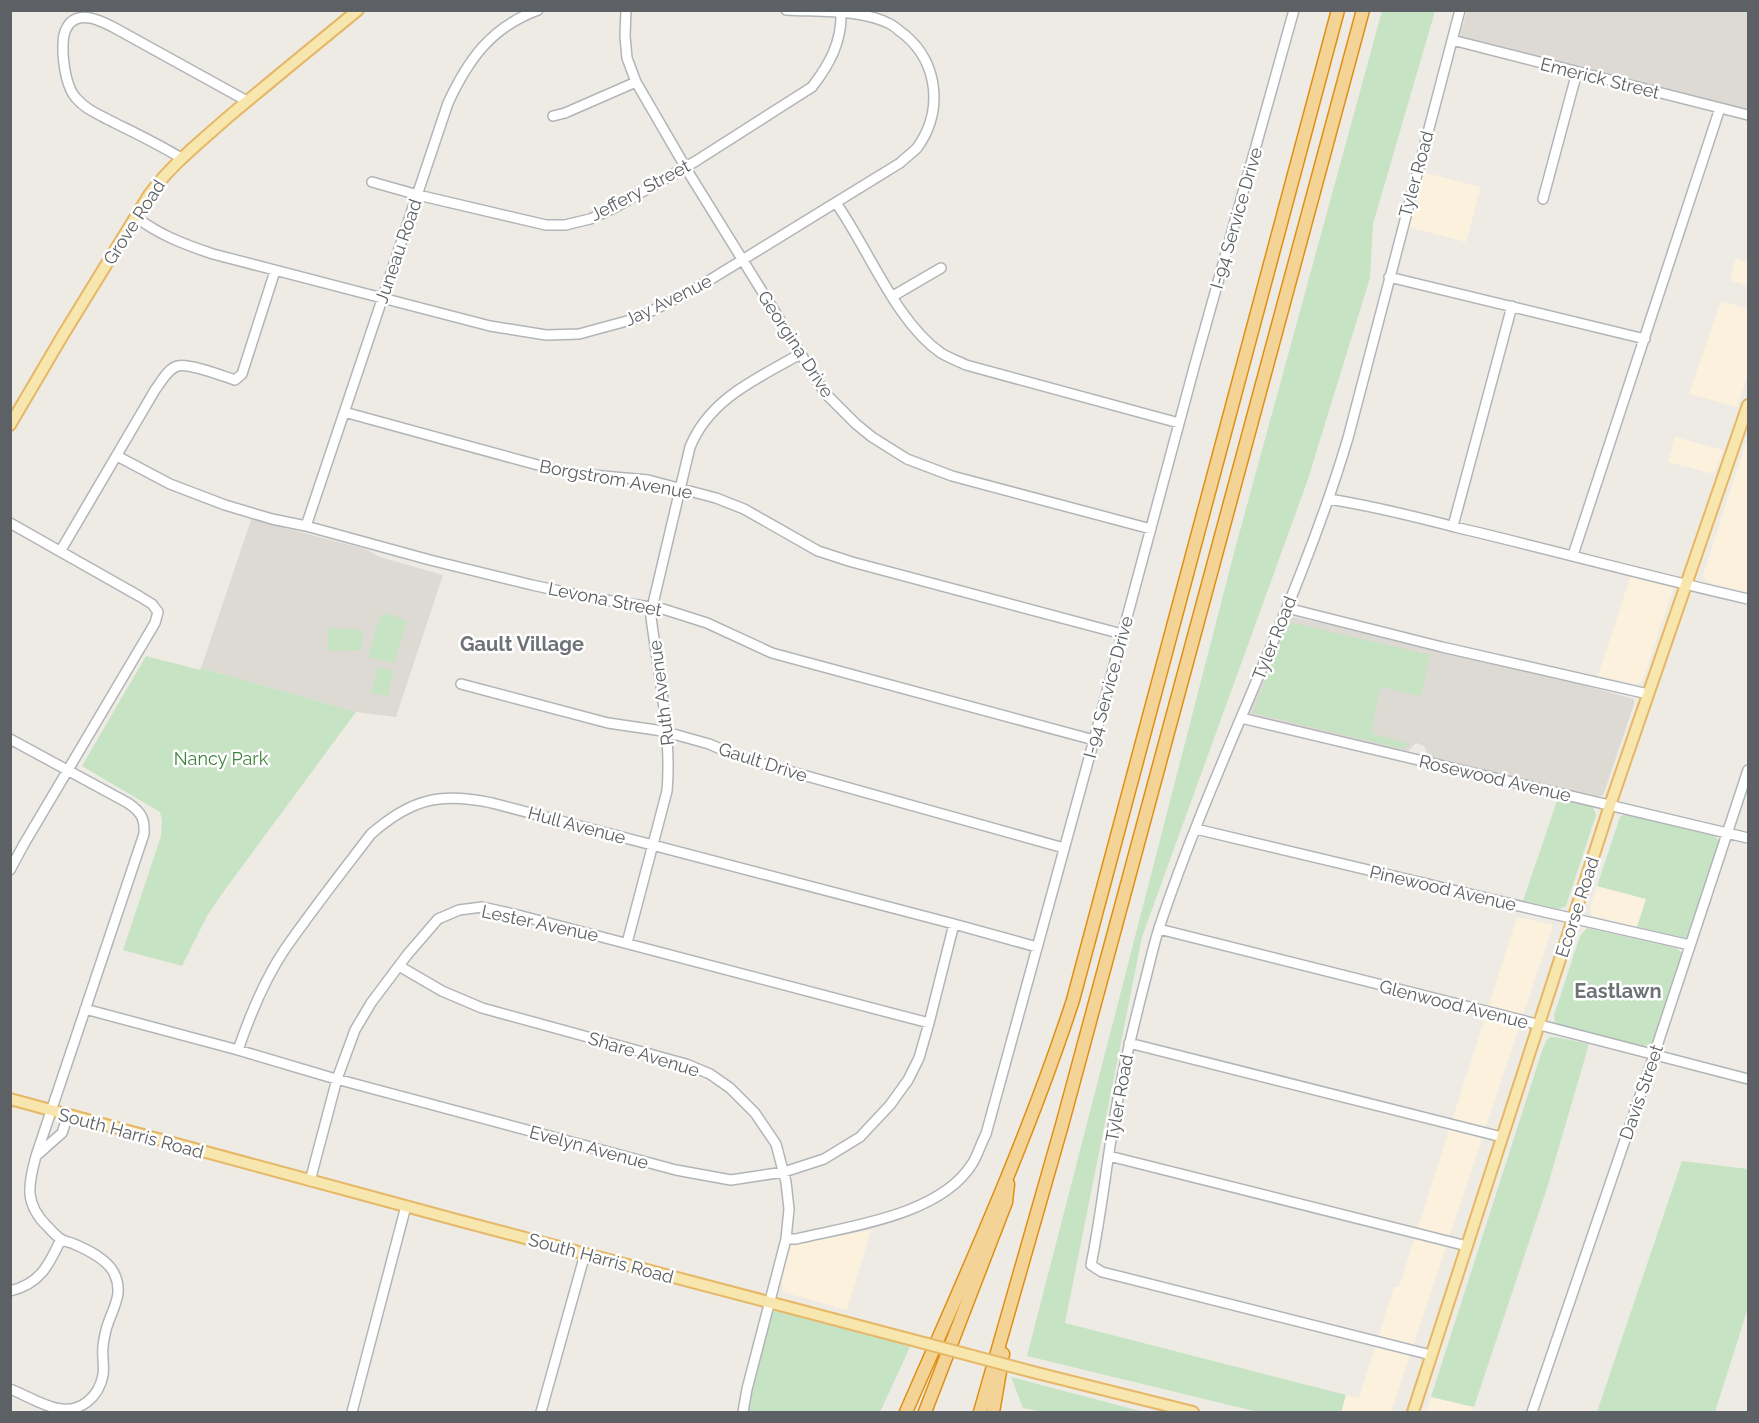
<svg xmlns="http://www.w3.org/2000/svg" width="1759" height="1423" font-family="Raleway,sans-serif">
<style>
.commercial{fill:#fbf1dd}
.education{fill:#dddad3}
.green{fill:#c6e3c3}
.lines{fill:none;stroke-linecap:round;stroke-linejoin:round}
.minor-casing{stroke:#b2b5b8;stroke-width:12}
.major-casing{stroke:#e5b766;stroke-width:14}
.highway-casing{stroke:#df8f14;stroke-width:15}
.minor{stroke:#fff;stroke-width:9}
.major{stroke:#f8e6af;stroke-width:10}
.highway{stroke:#f4d496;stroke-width:12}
.major-bridge-casing{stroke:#e5b766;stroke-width:14;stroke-linecap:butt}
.major-bridge{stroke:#f8e6af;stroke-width:10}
.labels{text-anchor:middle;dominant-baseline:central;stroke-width:5;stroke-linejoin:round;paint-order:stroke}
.street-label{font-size:18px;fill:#5d6064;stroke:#fff}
.park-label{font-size:18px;fill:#3f833d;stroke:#fff}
.neighbourhood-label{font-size:20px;font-weight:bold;fill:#6e7276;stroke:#fff}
</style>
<rect width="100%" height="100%" fill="#eeebe5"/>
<path class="commercial" d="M1422,172L1481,187L1466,242L1408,227Z
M1736,258L1748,262V286L1730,280Z
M1721,301L1748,309V374L1737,407L1689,394Z
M1748,436V592L1707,582L1703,575Z
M1675,437L1723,450L1714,474L1668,462Z
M1632,572L1669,583L1673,589L1644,676L1641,682L1636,684L1598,676Z
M1597,886L1646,899L1637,927L1591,915L1590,907Z
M1517,917L1553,925L1391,1412H1341L1346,1395L1359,1398L1394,1287H1399Z
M871,1230L847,1310L783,1292V1285L780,1284L791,1245Z
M1431,1397L1474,1407L1472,1412H1426Z"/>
<path class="education" d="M1467,11H1748V110L1460,36Z
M252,517L281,527L365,549L380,557L443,575L396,717L356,712L201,668Z
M1293,617L1373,634L1454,655H1459L1543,674L1634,699V704L1604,793L1602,796L1596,797L1435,759L1428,755L1424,746L1416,743L1408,751H1402L1253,717L1250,714L1251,707L1286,620Z"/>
<path class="green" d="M1382,11H1435L1373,224L1370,278L1307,482L1142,937L1065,1323L1346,1395L1341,1412H1258L1027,1356L1235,549Z
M384,613L407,621L394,663L368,657L381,615H384Z
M1288,622L1430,655L1421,696L1380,687L1371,733L1409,744L1403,749L1253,713Z
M328,628L363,630L361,650L328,651Z
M146,656L200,670L201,668L356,712L224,891L207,916L182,966L123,950L161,836L162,820L160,812L82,766Z
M378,667L394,671L388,696L371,693Z
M1558,798L1593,807L1596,815L1566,906L1559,909L1523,901Z
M1625,814L1715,836L1720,842L1690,932L1686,938L1637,927L1646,899L1597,886L1620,817Z
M1587,928L1676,948L1682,953L1656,1036L1651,1044L1643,1046L1562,1027L1555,1022L1554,1015L1580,936Z
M1550,1037L1561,1038L1589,1044L1547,1188L1474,1407L1431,1397L1542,1051L1546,1041Z
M1682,1161L1748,1169V1308L1715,1412H1597Z
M779,1310L853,1329L910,1347L880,1412H747L750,1393L770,1318L774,1311Z
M1011,1377L1144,1412H1042L1023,1408Z"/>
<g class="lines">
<defs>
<path id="minor" d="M626,10L625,36L627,58L636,82L690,175L825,393L856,424L872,437L907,459L952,476L1151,529
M1452,40L1748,115
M553,116L565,113L636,82
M181,158C160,145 137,134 115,123C102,116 86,110 76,98C67,88 64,67 63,54C63,43 62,32 70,23C82,11 101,21 113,27L247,101
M372,182L418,195L546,225H565L590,219L614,208L696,161L812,87C829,65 842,42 841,13
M1543,199L1577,72
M836,203C868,248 896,322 941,353C949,358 958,361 966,365L1179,423
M136,217C159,235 186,245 213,254L490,326L546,335L579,334L638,318L700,286L900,163C905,158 912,153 917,148C943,112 939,64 905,35C900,32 896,27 890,24C861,9 819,12 786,10
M1389,277L1645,339
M893,296L941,268
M344,412L556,470L580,474L648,480L716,498L744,509L818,551L852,562L1122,634
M117,456L170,484L225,505L272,519L306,526L430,560L532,585L592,598L663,609L707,623L772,653L1094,740
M1329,499C1372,506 1413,516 1455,527C1553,550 1650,577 1748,599
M10,523L139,596L152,604L158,612L155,623L24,844L10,870
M306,526L448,103C468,60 491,27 538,10
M1453,526L1512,306
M61,550L155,390C161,382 168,368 178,366C188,363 223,376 235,380L242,374L275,271
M1573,555L1720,108
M1287,608L1442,647L1648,694
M461,684L608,723L656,730L677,735L709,744L742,758L1064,848
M1241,718L1748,838
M10,739L128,803C141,812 145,818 144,834L36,1156C28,1185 24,1204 48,1227C52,1231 56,1236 61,1239C65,1242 70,1242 74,1244C88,1250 107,1259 114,1273C125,1295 111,1310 106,1330C104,1338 102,1349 103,1357C103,1363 104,1369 103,1375C101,1386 96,1395 87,1402C63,1421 34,1398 10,1389
M1196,829L1549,913L1690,945
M1159,929L1525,1021L1748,1079
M627,943L667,791C672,736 658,672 651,617L652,608L690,447C710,398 757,379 800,354
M399,966L442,991L482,1008L686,1064L710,1074L730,1088L755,1113L776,1144L786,1182L789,1209L786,1239L747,1389L743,1412
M85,1009L238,1050L329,1077L676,1170L731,1180L784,1172L824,1159L860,1137L890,1105L908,1080L919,1058L929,1023L954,924
M1129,1043L1502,1137
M238,1050C250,1015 264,980 285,949C312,910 342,872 371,834C411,799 440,792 492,803L954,924L1037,947
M36,1156L62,1133L68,1115
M1109,1156L1467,1246
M310,1181L337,1079L355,1030L371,1003L407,955L438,919L459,910L482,907L518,915L929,1023
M786,1239H796C851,1226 940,1215 972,1164C978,1155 981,1143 986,1134L1094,740L1195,364L1294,10
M10,1291C40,1284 49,1265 61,1239
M1431,1355L1102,1272L1091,1265C1102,1211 1107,1157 1117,1104C1124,1064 1134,1024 1144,985C1149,966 1153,947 1159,928C1214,762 1298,606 1348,438L1460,10
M352,1412L406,1206
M541,1412L585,1254
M1532,1412L1654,1055L1748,770"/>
<path id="major" d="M10,425L63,335L149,195C171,165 199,143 227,118C270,82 314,46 358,10
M10,1099L457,1220L905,1338
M1033,1372L1193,1412
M1413,1412L1610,805L1748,405"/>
<path id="highway" d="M906,1412C965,1277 1027,1141 1073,1000L1338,10
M925,1412L1006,1202L1008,1184
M980,1412L1062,1125L1363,10
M993,1412L1003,1354"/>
</defs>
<use href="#minor" class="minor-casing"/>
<use href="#major" class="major-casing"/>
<use href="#highway" class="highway-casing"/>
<use href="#minor" class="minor"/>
<use href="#major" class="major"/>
<use href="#highway" class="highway"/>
<defs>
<path id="major-bridge" d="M905,1338L1033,1372"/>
</defs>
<use href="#major-bridge" class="major-bridge-casing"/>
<use href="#major-bridge" class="major-bridge"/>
</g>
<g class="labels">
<g class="street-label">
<text transform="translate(1600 78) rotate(14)">Emerick Street</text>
<text transform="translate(1416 174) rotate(-75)">Tyler Road</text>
<text transform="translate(640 190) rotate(-28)">Jeffery Street</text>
<text transform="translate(1236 218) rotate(-74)">I-94 Service Drive</text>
<text transform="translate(134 222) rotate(-57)">Grove Road</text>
<text transform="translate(398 251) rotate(-71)">Juneau Road</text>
<text transform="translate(668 300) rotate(-26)">Jay Avenue</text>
<text transform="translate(796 344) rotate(57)">Georgina Drive</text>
<text transform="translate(616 479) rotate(10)">Borgstrom Avenue</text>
<text transform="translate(605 599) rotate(11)">Levona Street</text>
<text transform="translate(1274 638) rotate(-68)">Tyler Road</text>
<text transform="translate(1108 687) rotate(-75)">I-94 Service Drive</text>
<text transform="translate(661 693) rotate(-97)">Ruth Avenue</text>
<text transform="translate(763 762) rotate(18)">Gault Drive</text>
<text transform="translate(1495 778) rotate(13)">Rosewood Avenue</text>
<text transform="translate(577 825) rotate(15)">Hull Avenue</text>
<text transform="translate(1443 888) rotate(13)">Pinewood Avenue</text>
<text transform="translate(1577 907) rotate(-72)">Ecorse Road</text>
<text transform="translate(540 923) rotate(12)">Lester Avenue</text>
<text transform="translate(1454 1004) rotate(14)">Glenwood Avenue</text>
<text transform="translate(644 1054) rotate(17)">Share Avenue</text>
<text transform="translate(1641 1092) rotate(-71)">Davis Street</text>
<text transform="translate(1119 1098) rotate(-80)">Tyler Road</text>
<text transform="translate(131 1133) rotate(15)">South Harris Road</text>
<text transform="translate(589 1147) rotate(15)">Evelyn Avenue</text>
<text transform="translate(601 1258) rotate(15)">South Harris Road</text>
</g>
<g class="park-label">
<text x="221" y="758">Nancy Park</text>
</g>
<g class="neighbourhood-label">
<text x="522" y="644">Gault Village</text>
<text x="1618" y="991">Eastlawn</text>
</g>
</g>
<rect width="1759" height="1423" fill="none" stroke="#5d6064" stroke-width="24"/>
</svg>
